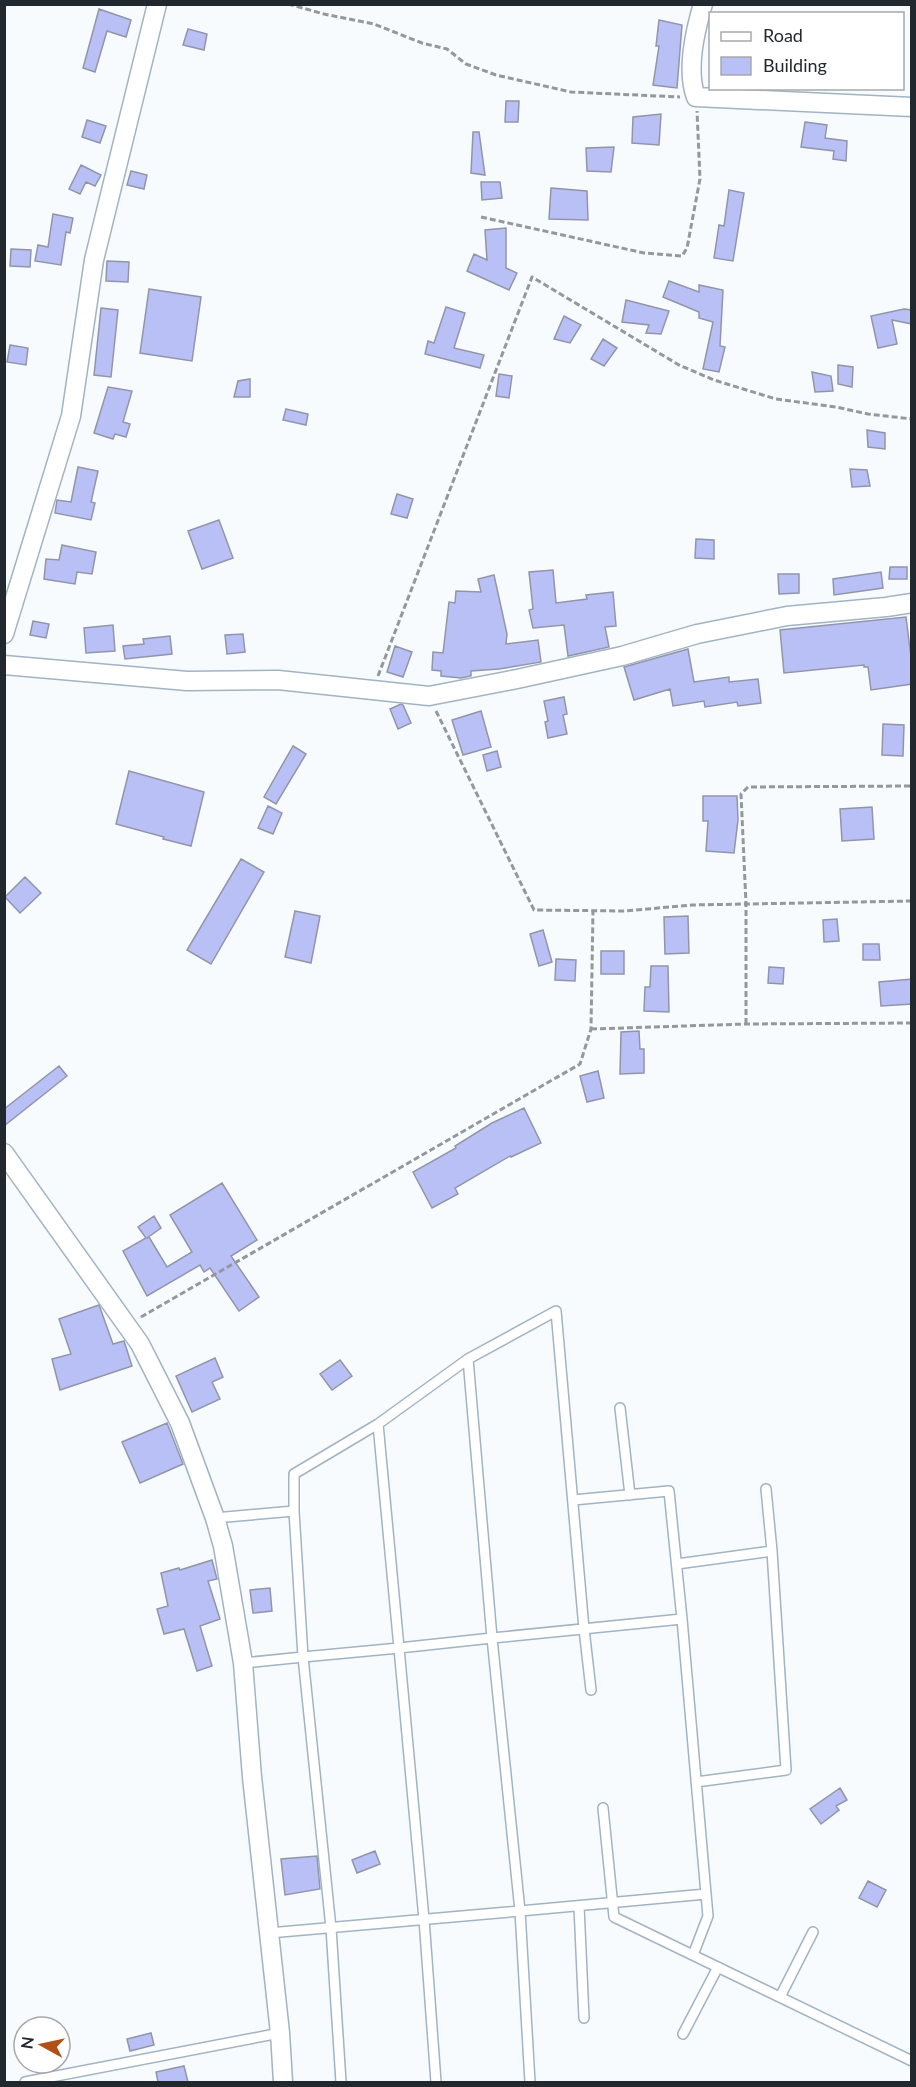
<svg xmlns="http://www.w3.org/2000/svg" width="916" height="2087" font-family="Lato,sans-serif">
<style>
.building{fill:#b9c0f5;stroke:#9295a9;stroke-width:1.5}
.lines{fill:none;stroke-linecap:round;stroke-linejoin:round}
.lane-casing{stroke:#a2b3c3;stroke-width:12}
.street-casing{stroke:#a2b3c3;stroke-width:21}
.path{stroke:#93989d;stroke-width:3;stroke-dasharray:6 3;stroke-linecap:butt}
.lane{stroke:#fff;stroke-width:9}
.street{stroke:#fff;stroke-width:18}
</style>
<rect width="100%" height="100%" fill="#f7fbfe"/>
<path class="building" d="M99,9L131,20L126,37L107,31L95,72L83,68Z
M659,20L682,25L677,88L653,85L659,46H656Z
M188,29L207,34L204,50L183,45Z
M506,101H519L518,122H505Z
M661,114L659,145L632,143L633,117Z
M87,120L106,126L100,143L82,137Z
M805,122L827,125L825,138L847,141L846,161L833,159L834,151L801,147Z
M473,132H479L485,175L471,173Z
M614,147L611,172L587,171L586,148Z
M81,165L101,175L95,186L86,182L80,194L69,189Z
M131,171L147,175L144,189L127,185Z
M481,182H500L502,198L482,200Z
M551,188L587,191L588,220L549,219Z
M729,190L744,193L733,261L714,258L719,225L724,226Z
M53,214L73,218L70,233L66,232L61,265L35,261L38,245L48,247Z
M506,228V268L517,273L509,290L467,271L474,254L487,260L485,230Z
M11,249L31,250L30,267L10,266Z
M107,261L129,262L128,282L106,281Z
M669,281L699,292V285L723,290L720,346L725,347L719,372L703,369L713,322L699,318V312L663,297Z
M149,289L201,297L192,361L140,353Z
M626,300L669,311L661,334L646,333L649,325L622,322Z
M446,307L465,313L454,348L484,355L480,368L425,354L428,341L434,343Z
M101,308L118,310L111,377L94,375Z
M904,309L912,310V324L892,320L897,344L878,348L871,316Z
M564,316L581,325L570,343L554,339Z
M603,339L617,348L604,366L591,359Z
M10,345L28,348L26,365L7,362Z
M838,365L853,367L852,387L838,384Z
M812,372L831,376L833,391L815,392Z
M499,374L512,376L509,398L496,396Z
M250,379V397H234L238,381Z
M108,387L132,391L123,422L130,424L126,437L115,434L113,439L94,433Z
M286,409L308,414L306,425L283,420Z
M867,430L885,433V449L868,447Z
M78,467L98,471L91,502L95,503L91,520L55,513L57,500L71,502Z
M850,469L867,470L870,486L852,487Z
M397,494L413,499L407,518L391,514Z
M219,520L233,558L202,569L188,531Z
M696,539L714,540V559L695,558Z
M62,545L96,552L92,574L77,572L75,584L44,579L46,559L59,560Z
M890,567H907V579H889Z
M553,570L556,603L587,599L586,595L613,592L616,626L605,627L609,647L568,656L564,625L533,628L529,610L533,609L529,572Z
M881,572L883,588L834,595L833,579Z
M778,574H799V593L779,594Z
M494,575L507,634L506,644L538,640L541,662L499,669L471,671V676L461,678L441,676V671L432,670L433,652L443,653L449,602L455,603L456,591L481,592L478,579Z
M906,617L912,665V684L871,690L868,667H864V665L784,673L780,630Z
M33,621L49,624L46,638L30,635Z
M113,625L115,651L86,653L84,628Z
M243,634L245,652L227,654L225,635Z
M170,636L172,654L125,659L123,646L144,644L143,639Z
M395,646L412,652L403,677L387,672Z
M688,649L694,682L729,677V682L758,679L761,703L738,706L737,702L705,707L704,701L673,706L670,689L634,700L624,667Z
M564,697L567,714L563,715L567,734L548,738L545,722L548,721L544,701Z
M401,704L403,705L411,723L398,729L390,709Z
M481,711L491,747L463,755L452,720Z
M883,724L904,725L903,756L882,755Z
M293,746L306,754L276,804L264,797Z
M497,751L501,767L487,771L483,755Z
M129,771L204,792L191,846L163,839L164,837L116,824Z
M703,796H737L738,820L734,853L706,851L708,821H703Z
M268,806L282,813L273,834L258,828Z
M872,807L874,839L842,841L840,809Z
M241,859L264,872L211,964L187,950Z
M25,877L41,893L20,913L5,897Z
M295,911L320,916L311,963L285,957Z
M688,916L689,953L665,954L664,917Z
M837,919L839,941L824,942L823,920Z
M543,930L552,962L539,966L530,934Z
M863,944H879L880,960H863Z
M601,951H624V974H601Z
M556,959L576,960L575,981L555,980Z
M651,966H668L669,1012L644,1011L645,987H650Z
M769,967L784,968L783,984L768,983Z
M912,979V1004L881,1006L879,982Z
M639,1031L640,1049H644V1073L620,1074L621,1032Z
M59,1066L67,1076L4,1126V1109Z
M598,1071L604,1098L587,1102L580,1076Z
M524,1108L541,1143L511,1157L510,1156L455,1188L458,1194L432,1208L413,1172L456,1148L455,1146L492,1123Z
M222,1183L257,1240L231,1256L259,1297L239,1311L210,1268L204,1272L200,1265L147,1296L123,1251L146,1238L138,1227L154,1216L161,1228L147,1238L149,1237L167,1267L192,1252L170,1215Z
M99,1305L113,1344L124,1341L132,1366L60,1390L52,1359L71,1354L59,1319Z
M215,1358L223,1377L212,1382L220,1399L192,1412L176,1376Z
M340,1360L352,1376L332,1390L320,1374Z
M167,1423L183,1464L140,1483L122,1442Z
M212,1560L217,1579L208,1581L220,1619L200,1626L212,1666L197,1671L184,1629L164,1634L157,1609L168,1606L161,1573L179,1568L180,1570Z
M270,1588L272,1611L253,1613L250,1590Z
M840,1788L847,1800L836,1806L839,1810L821,1824L810,1809Z
M375,1851L380,1864L357,1873L352,1860Z
M317,1856L320,1889L285,1895L281,1859Z
M868,1881L886,1890L877,1907L859,1898Z
M151,2033L154,2045L130,2051L127,2039Z
M184,2066L188,2082H158L156,2072Z"/>
<g class="lines">
<defs>
<path id="lane" d="M468,1359L556,1311L584,1629L591,1690
M620,1408L630,1495
M573,1500L669,1491L682,1619
M294,1511V1474L378,1424L399,1648L492,1638L520,1911L706,1894L682,1619L492,1638L468,1359L378,1424
M215,1518L294,1511L303,1657L399,1648L424,1919L436,2082
M677,1564L772,1551L766,1489
M243,1663L303,1657L331,1928L341,2082
M696,1782L786,1770L772,1551
M603,1808L614,1917L912,2061
M579,1906L584,2018
M269,1933L520,1911L530,2082
M693,1955L708,1916L706,1894
M780,1997L813,1932
M683,2034L718,1967
M25,2082L280,2033"/>
<path id="street" d="M703,4C695,31 686,71 696,97L912,107
M4,634L71,416L94,260L157,4
M4,665L187,681L278,680L429,696L517,679L622,656L697,634L787,616L886,607L912,603
M4,1153L140,1344L180,1423L215,1518L223,1546L243,1663L252,1777L280,2033L283,2082"/>
</defs>
<use href="#lane" class="lane-casing"/>
<use href="#street" class="street-casing"/>
<path class="path" d="M288,4L324,14L374,24L422,43L447,49L466,64L496,75L571,92L680,97
M481,217L644,253L682,256L687,248L700,179L697,111
M378,676L532,277L679,365L714,380L776,399L836,407L868,414L912,419
M436,711L534,910L625,911L692,905L912,901
M746,1024V904L741,794L748,787L912,786
M591,1029L746,1024L912,1023
M141,1317L580,1064L591,1029L593,910"/>
<use href="#lane" class="lane"/>
<use href="#street" class="street"/>
</g>
<rect width="916" height="2087" fill="none" stroke="#21282e" stroke-width="12"/>
<rect x="709" y="12" width="195" height="78" fill="#ffffff" stroke="#a6a9ab" stroke-width="1.5"/>
<rect x="721" y="32" width="30" height="9" fill="#ffffff" stroke="#a6a9ab" stroke-width="1.5"/>
<text x="763" y="42" font-size="18" fill="#21282e">Road</text>
<rect x="721" y="57" width="30" height="18" fill="#b9c0f5" stroke="#a6a9ab" stroke-width="1.5"/>
<text x="763" y="72" font-size="18" fill="#21282e">Building</text>
<g transform="translate(42 2045) rotate(278)"><circle r="28" fill="#ffffff" stroke="#a6a9ab" stroke-width="1.5"/>
<path d="M0-4.5L10 22L0 15L-10 22Z" fill="#b24f17"/>
<text y="-9" font-size="16" font-weight="bold" text-anchor="middle" fill="#21282e">N</text>
</g>
</svg>
